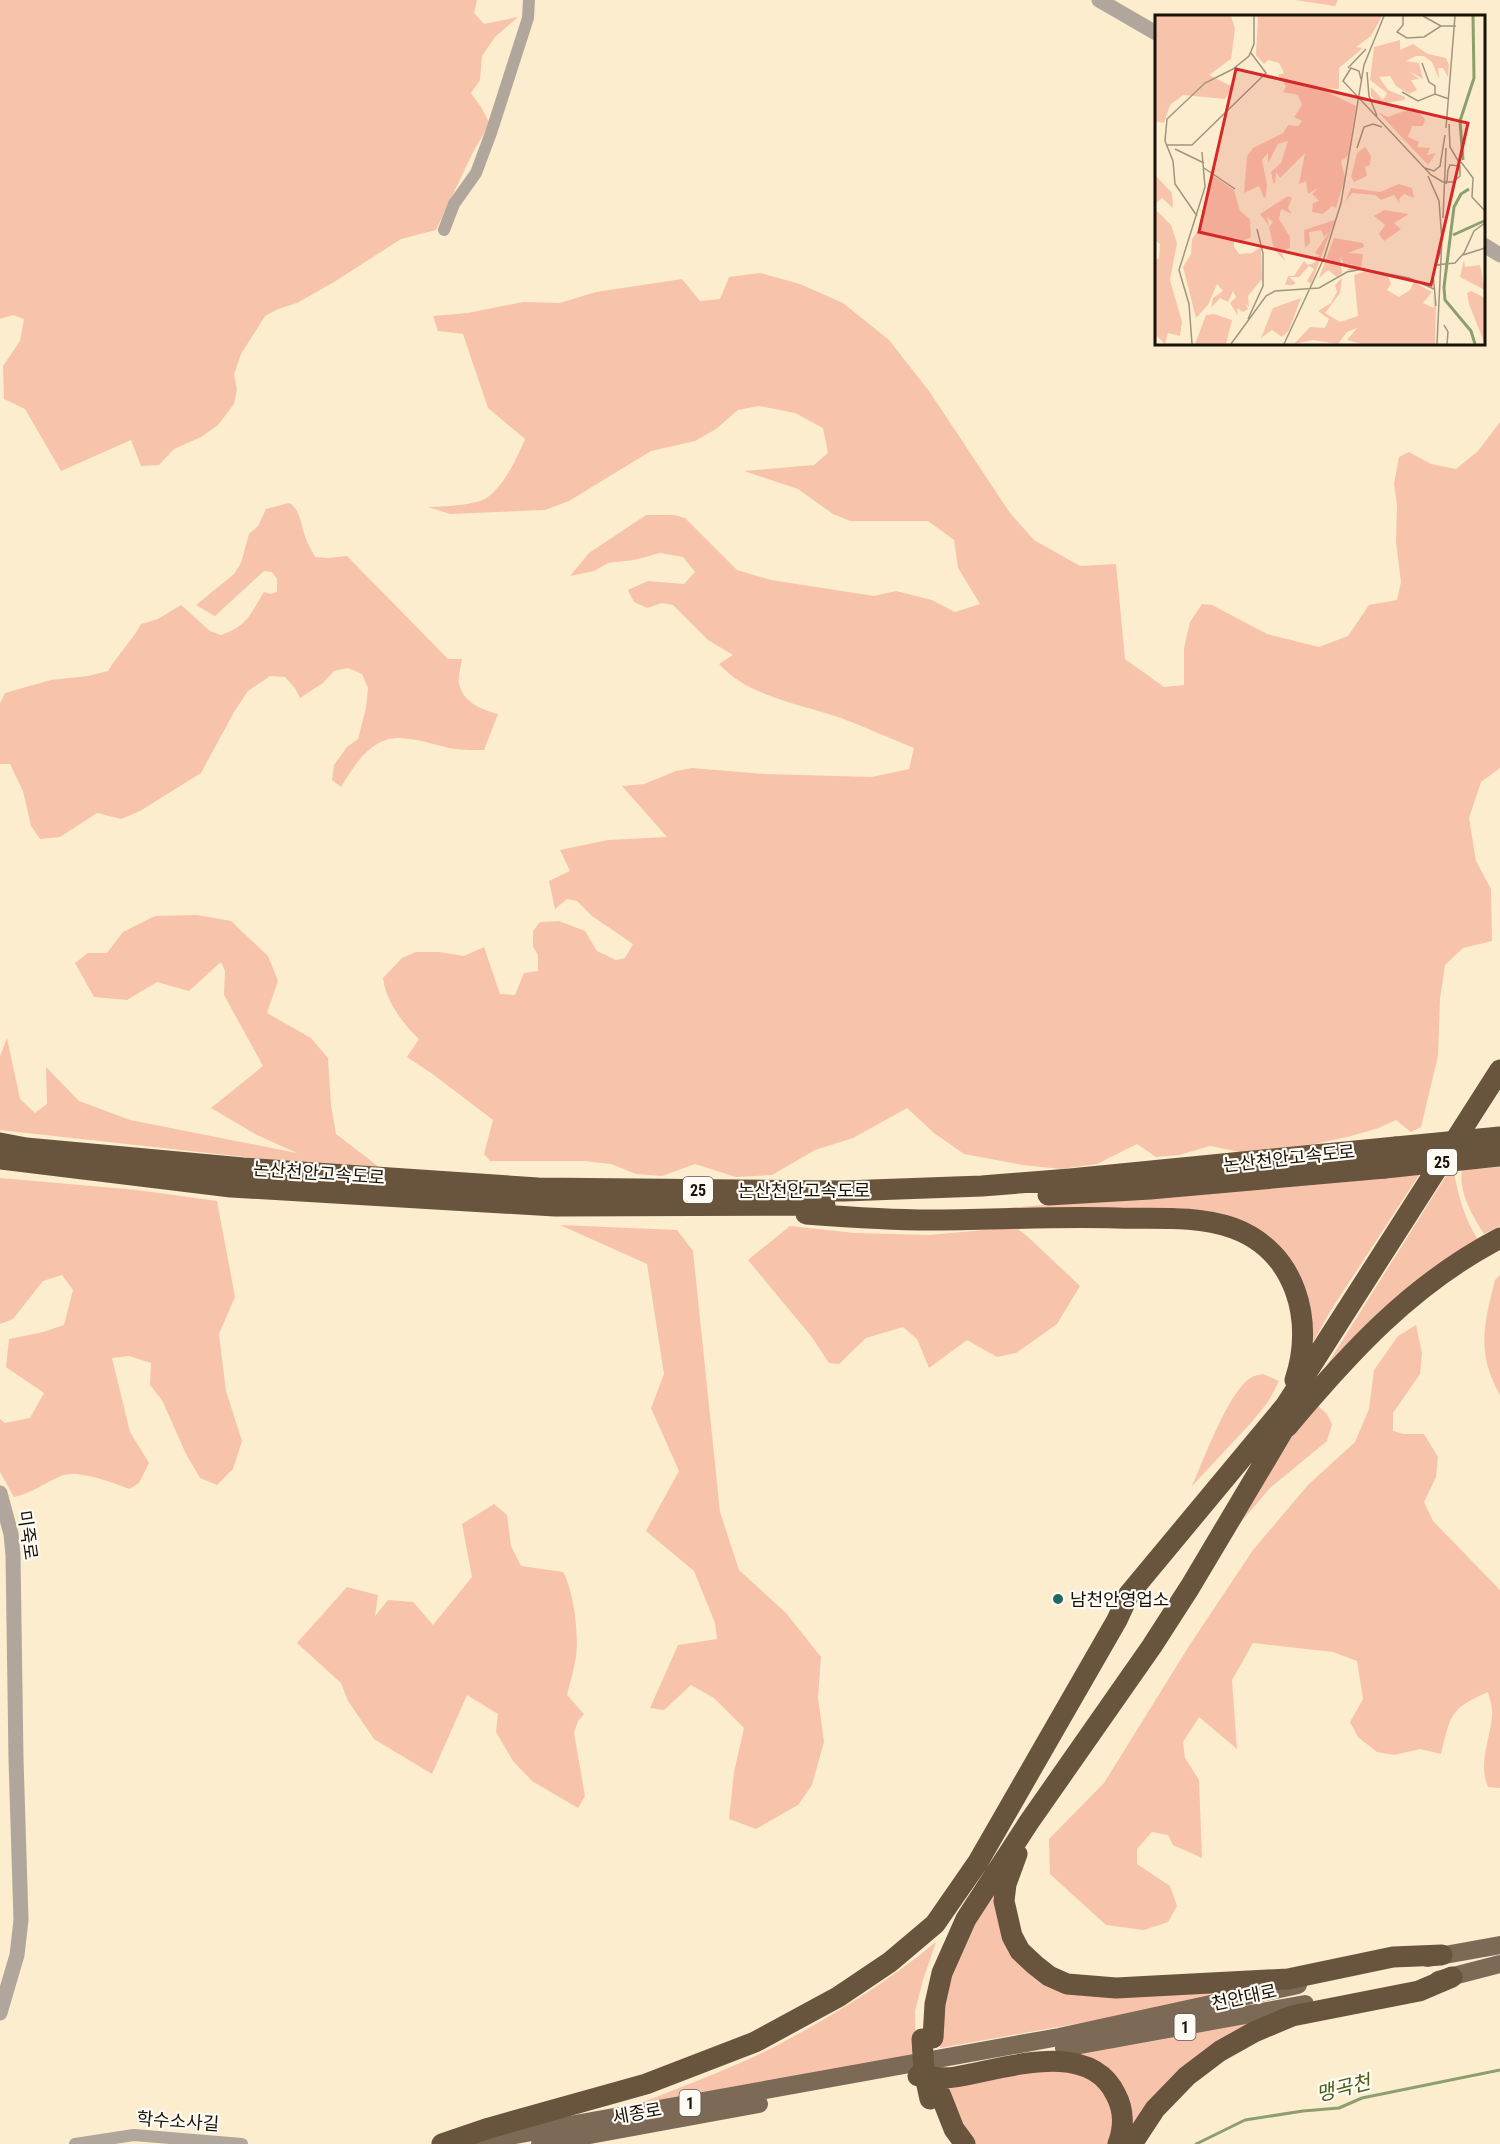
<svg xmlns="http://www.w3.org/2000/svg" width="1500" height="2144" font-family="'Roboto Condensed','Noto Sans KR',sans-serif">
<style>
.green{fill:#f7c4ab}
.lines{fill:none;stroke-linecap:round;stroke-linejoin:round}
.stream{stroke:#8d9f6f;stroke-width:3}
.minor{stroke:#b0a69b;stroke-width:12}
.tertiary{stroke:#b0a69b;stroke-width:15}
.primary{stroke:#7c6956;stroke-width:18}
.motorway{stroke:#69543e;stroke-width:21}
.motorway-bridge{stroke:#69543e;stroke-width:21}
.poi-dot{fill:#206960;stroke:#fefbf5;stroke-width:2}
.labels{text-anchor:middle;dominant-baseline:central;stroke-width:4.5;stroke-linejoin:round;paint-order:stroke}
.shield{fill:#fefbf5;stroke:#5c594f;stroke-width:1.5}
.shield-label{font-size:16px;font-weight:bold;fill:#171308}
.street-label{font-size:18px;fill:#171308;stroke:#fefbf5}
.poi-label{font-size:18px;fill:#171308;stroke:#fefbf5;text-anchor:start}
.water-label{font-size:20px;font-style:italic;fill:#485f16;stroke:#fefbf5}
.inset-river{fill:none;stroke:#8d9f6f;stroke-width:3}
.inset-road{fill:none;stroke:#a0967f;stroke-width:1.5}
.view{fill:#d62828;fill-opacity:0.15;stroke:#d62828;stroke-width:3}
.inset-edge{fill:none;stroke:#171308;stroke-width:3}
</style>
<rect width="100%" height="100%" fill="#fbedce"/>
<path class="green" d="M0,0H477L474,13L484,24L518,17L495,37L482,56L480,80L471,93L481,107L490,124L474,150L436,230L401,239L334,282L297,303L278,309L265,316L241,354L234,374L237,390L234,404L218,425L201,437L174,449L159,465L141,466L131,440L61,471L25,409L4,399L3,366L20,341L24,319L13,315L0,319Z
M1295,0H1338L1335,6Z
M760,273L800,284L843,303L889,340L929,391L1010,513L1034,540L1080,566L1116,564L1125,659L1164,687L1184,685V648L1190,622L1202,604L1212,605L1267,634L1319,647L1348,636L1369,605L1397,600L1401,582L1396,542L1397,505L1394,484L1399,457L1409,452L1431,464L1456,469L1478,451L1500,422V768L1481,782L1469,818L1476,861L1491,889L1492,941L1463,948L1445,965L1440,999L1438,1056L1421,1127L1411,1132L1396,1120L1379,1128L1351,1136L1306,1146L1244,1153L1210,1146L1179,1155L1156,1157L1137,1144L1097,1164L1061,1169L1023,1165L964,1154L934,1133L907,1108L853,1138L815,1150L772,1175L736,1177L695,1164L662,1176L636,1174L611,1164L584,1161H490L484,1154L493,1120L434,1075L407,1057L419,1039C402,1023 386,1001 383,978L402,958L416,952H439L464,956L484,947L500,994L515,995L524,973L538,971V955L533,947V931L540,922L559,921L585,931L597,951L616,960L625,958L633,944L592,916L577,901L567,899L555,909L549,881L570,871L560,850L608,840L667,837L622,786L644,784L676,771L692,768L765,774L872,777L909,769L914,748C889,738 865,727 841,718C800,704 749,697 719,664L733,655L708,640L673,605L662,603L647,608L634,602L628,590L648,581L684,584L695,572L683,557L660,553L634,560L608,563L594,571L570,576L589,553L646,515H674L685,518L737,570L771,580L874,596L896,591L932,600L955,612L980,604L958,568L954,540L928,521H850L833,514L798,489L744,471L814,465L828,453L823,428L795,413L759,406L738,410L716,429L695,441L651,451L569,501L545,510L450,514L428,507C441,507 478,505 488,497C505,484 517,458 525,439L488,408L463,334L438,331L433,316L468,313L523,302L560,303L596,292L682,279L700,301L720,299L729,277Z
M289,503C301,509 301,527 306,539C308,545 312,551 315,557L328,558L347,556L448,659H462C461,666 458,676 459,683C462,702 482,710 498,714L484,750C474,750 465,750 455,749C435,746 406,733 386,740C365,747 352,769 341,787L332,780L334,765L347,747L358,739L366,708L368,688L362,674L348,668L334,671L323,683L300,698L295,688L285,677L270,676L248,691L234,712L201,773L140,811L121,819L97,813L60,837L40,839L31,826L23,791L10,764H0V703L5,693L51,680L88,676L108,671C118,654 132,641 141,624L158,619L181,605L210,631L221,635C248,626 250,614 264,592L270,594L277,592V579L272,572L264,571L215,616L196,605L234,574L241,563L249,534L258,526L266,509Z
M197,915L231,921L268,956L278,981L267,1013L311,1038L328,1058L331,1105L336,1134L379,1167L272,1160L0,1130V1056L7,1038L20,1099L35,1113L47,1104L46,1067L79,1101L130,1120L297,1153L257,1135L211,1108L263,1066L224,995L225,971L221,962L189,991L157,982L127,1000L94,997L75,963L88,953H107L123,932L155,916Z
M1500,1167V1226L1484,1234C1473,1217 1458,1191 1462,1170Z
M1449,1171L1454,1172C1458,1196 1465,1219 1478,1240L1325,1368Z
M1419,1175L1331,1310L1305,1357L1310,1323L1242,1226L956,1212Z
M0,1178L137,1190L217,1201L235,1297L219,1334L226,1391L242,1441L233,1469L217,1485L200,1478L186,1454L162,1400L150,1385L151,1363L129,1356L112,1358L130,1432L149,1463L139,1483L130,1489C112,1483 79,1469 61,1476C44,1483 32,1493 14,1497L0,1472V1419L5,1423L30,1418L44,1393L6,1367L9,1339L43,1332L64,1325L73,1290L62,1275L43,1281L13,1319L0,1324Z
M560,1225L677,1230L693,1251L720,1512L739,1570L786,1613L821,1657L818,1698L824,1742L812,1785L798,1805L756,1829L729,1819L734,1772L744,1728L714,1698L691,1685L664,1710L650,1708L678,1645L717,1639L715,1623L694,1571L646,1531L679,1471L651,1408L664,1374L647,1264Z
M790,1226L855,1233L930,1235L1015,1227L1027,1236L1080,1286L1057,1324L1016,1353L997,1357L967,1340L929,1368L917,1339L903,1327L866,1338L839,1364L829,1363L811,1336L748,1260Z
M1500,1275V1395C1476,1353 1484,1324 1495,1280Z
M1416,1325L1422,1353L1420,1374L1393,1413V1431L1404,1434H1424L1438,1457L1436,1477L1424,1502L1433,1521L1500,1590V1788L1488,1787C1478,1764 1490,1739 1492,1716C1493,1708 1490,1700 1488,1692C1449,1709 1451,1715 1441,1754L1420,1749L1394,1755L1377,1752L1358,1737L1350,1722L1363,1699L1357,1661L1333,1652L1253,1643L1232,1680L1237,1749L1199,1717L1183,1742L1185,1758L1199,1780L1202,1858L1173,1845L1168,1835L1152,1832L1137,1849V1864L1170,1886L1177,1906L1168,1922L1144,1930L1106,1925L1050,1874L1049,1839L1104,1783L1189,1646L1253,1550L1308,1485L1355,1442L1369,1409L1374,1370L1398,1336Z
M1263,1374L1279,1381L1268,1402L1250,1424L1192,1486C1203,1462 1230,1386 1254,1376C1255,1376 1263,1374 1263,1374Z
M1315,1403L1327,1414L1332,1424L1327,1441L1270,1488L1235,1529L1255,1485Z
M494,1504L507,1515L511,1546L521,1566L563,1572C574,1591 579,1636 576,1657C574,1670 570,1682 567,1695L584,1714L578,1721L574,1733L585,1796L578,1808L532,1781L513,1761L496,1732L498,1714L467,1695L432,1774L374,1739L348,1701L341,1683L297,1643L347,1587L378,1595L375,1616L388,1600L413,1602L433,1625L472,1577L462,1524Z
M999,1884L1000,1906L1045,1977L1277,1988L940,2048L939,2012L957,1952Z
M936,1942L923,1980L915,2011L916,2055L638,2104C683,2086 730,2069 774,2047C831,2017 886,1983 936,1942Z
M1264,2020L1125,2144L1128,2111L1063,2056Z
M1059,2068L1099,2080L1115,2112L1110,2144H971L946,2086Z"/>
<g class="lines">
<path class="stream" d="M1196,2144L1245,2120L1303,2111L1339,2108L1362,2098L1500,2070"/>
<path class="minor" d="M444,230L454,204L476,173L491,133L528,18L529,0
M75,2144L134,2135L242,2144"/>
<path class="tertiary" d="M1099,0L1156,33
M1484,245L1500,255
M0,1493L11,1534L13,1555L16,1759L21,1920L17,1955L0,2013"/>
<path class="primary" d="M1428,1958L1500,1945
M1438,1980L1500,1964
M1064,2048L1305,2004
M465,2144L1059,2037L1298,1985
M540,2144L759,2104"/>
<path class="motorway" d="M0,1143L26,1148L243,1168L538,1188L844,1191L982,1186L1070,1179L1396,1147
M0,1159L231,1187L555,1206L825,1205
M1048,1195L1150,1189L1385,1168
M806,1214C847,1217 888,1220 929,1220C991,1220 1053,1216 1116,1218C1154,1219 1196,1215 1233,1228C1296,1251 1315,1321 1295,1380
M1287,1427C1350,1352 1412,1284 1500,1238
M1017,1854L1006,1884L1004,1901L1012,1936L1020,1951L1035,1965L1049,1976L1067,1984L1116,1988L1288,1979L1393,1957L1442,1955
M933,2038L935,2004L942,1973L966,1919L1029,1822L1152,1646L1190,1587L1293,1414
M918,2076C930,2077 943,2079 955,2077C1002,2070 1089,2037 1116,2095C1124,2110 1124,2128 1118,2144
M941,2096L954,2129L965,2144
M442,2144L489,2128L646,2084L755,2042L838,1997L890,1962L935,1924L978,1862L1117,1620L1129,1594L1286,1405L1500,1070
M1132,2144L1155,2109L1187,2076L1220,2051L1254,2032L1292,2016L1419,1991L1452,1977"/>
<path class="motorway-bridge" d="M1396,1147L1500,1137
M1385,1168L1500,1156
M922,2039L924,2071L930,2099"/>
</g>
<circle class="poi-dot" cx="1058" cy="1599" r="6"/>
<g class="labels">
<g class="shield">
<rect x="1427" y="1149" width="30" height="26" rx="4.5"/>
<rect x="683" y="1177" width="30" height="26" rx="4.5"/>
<rect x="1174.5" y="2014" width="21" height="26" rx="4.5"/>
<rect x="679.5" y="2090" width="21" height="26" rx="4.5"/>
</g>
<g class="shield-label">
<text x="1442" y="1162">25</text>
<text x="698" y="1190">25</text>
<text x="1185" y="2027">1</text>
<text x="690" y="2103">1</text>
</g>
<g class="street-label">
<text transform="translate(1289 1158) rotate(-6)">논산천안고속도로</text>
<text transform="translate(319 1173) rotate(4)">논산천안고속도로</text>
<text x="804" y="1190">논산천안고속도로</text>
<text transform="translate(28 1535) rotate(82)">미죽로</text>
<text transform="translate(1244 1997) rotate(-12)">천안대로</text>
<text transform="translate(637 2113) rotate(-10)">세종로</text>
<text transform="translate(178 2121) rotate(4)">학수소사길</text>
</g>
<g class="poi-label">
<text x="1070" y="1599">남천안영업소</text>
</g>
<g class="water-label">
<text transform="translate(1343 2088) rotate(-14)">맹곡천</text>
</g>
</g>
<g transform="translate(1155 15)">
<rect width="330" height="330" fill="#fbedce"/>
<path d="M0,1H76L80,14L76,44L54,60L78,72L70,84L28,80L15,90L9,108L0,106ZM103,1H227L216,21L201,32L208,33L184,53V74L164,73L201,91L193,141L186,146L190,163L181,193L177,191L168,199L157,197L158,188L164,186L157,179L163,173L153,179L151,166L144,169L150,138L125,163L121,157L120,169L118,167L116,157L126,148L133,126L123,129L113,148V138L107,145L112,170L111,181L109,183L104,171L89,178L92,141L98,133L128,118L133,110L143,111L147,106L139,102L147,90L143,80L128,77L131,71L123,60L129,58L124,48L113,45L109,49L101,40ZM245,25V35L258,29L273,39L291,43L294,50L293,62L288,53H283L284,64L277,47L269,41H261L251,46L264,48L268,64L254,56L264,64L256,65L262,75L254,79L241,71L235,61L224,62L233,75L250,82L249,85L224,89L216,81V72L228,85L232,78L215,65L219,32ZM258,93L275,99L264,98L270,104L268,111H257L253,122L264,127L262,132L275,133L272,140L281,138L273,150L223,97L233,102ZM210,132L216,141L215,150L210,152L212,161L199,167L196,162L202,138ZM0,160L17,178L18,193L7,183L0,189ZM58,161L79,175L85,196L95,204L96,222L87,226L79,222V232L84,239L97,238L106,232L107,264L93,281L94,292L90,288L93,294L88,297L82,293L83,301L75,288L81,282L78,276L73,287L65,283L56,293L58,283L68,276L62,269L53,290L41,303L28,252L36,239L37,224L44,214L54,166ZM244,169L257,173L259,183L249,179L244,184L245,189L239,180L226,185L220,180L197,178L190,187L196,173L225,177ZM133,181L137,183L133,193L137,199L126,194L124,204L135,222V233L126,236L130,246L119,234L114,212L118,207L112,202L114,211L105,199ZM1,195L16,210L22,228L15,265L27,307L25,321L13,318L10,329L2,321L0,329V245L4,243L5,229L0,225ZM229,195L254,199L239,208L246,214L229,226L224,219L230,210L219,201ZM180,205L156,269L152,266L159,254L154,251L144,262H134L141,268L138,270H130L133,261H139L149,246L153,250L161,247L156,242L165,241L160,238L174,217L169,222L166,215L154,217L155,228L150,233L149,215ZM179,223L208,228L209,232L193,238L208,239L206,253L192,256L198,249H189L185,241L187,258L182,262L173,255L164,263ZM309,245L310,252L325,250L330,275L305,262ZM210,256L233,261L236,269L232,275L244,282L255,275L259,267L277,277L268,288L279,293L278,278L281,292L280,329H185H207L192,325L202,313L192,317L183,329L158,325L139,329L155,312L170,313L174,304L163,296L176,288L182,277L180,270L187,263L185,278L170,298L185,307L203,301L199,260ZM316,276L330,283V329L314,289L312,278ZM146,283L134,315L127,322L117,315L106,323L118,293ZM59,299L77,305L71,329H40L51,300Z" fill="#f7c4ab"/>
<path class="inset-river" d="M308,145L305,106L319,63L318,1M314,174L306,179L299,192L289,272L290,285L316,316L320,329M298,220L329,206"/>
<path class="inset-road" d="M248,1V10L242,17L252,23L269,22L286,11H301M268,1L286,11M267,48L274,67L280,71V79M193,53L211,34M212,57L214,81L222,101M206,64L204,56L196,53L188,66L276,160L288,167H298L305,161V151L295,150L293,155L292,166L291,169M247,77L263,86L280,79L294,84M294,109L295,132L305,149M291,113L300,1M11,130H37L111,58L96,38M202,133L209,112L218,109L227,112M20,134L49,148M306,147L318,163L317,182L330,196M49,153L80,174M270,153L279,156L285,151L290,120M273,161L284,186L287,226M42,201L20,169L18,146L10,126L12,104L50,68L78,54L94,41L99,29V1M288,203L291,133M308,240L330,233M280,250L300,248L309,238L319,216L330,208M281,291L278,259L286,235M93,304L108,271V238L102,214M289,310L293,317L292,329M37,329L34,289L24,255L50,172L47,137M76,329L111,281L120,276L164,273L192,257L208,254L254,263L279,274M129,329L169,243L186,188L209,50L229,1M282,329L287,223"/>
<path class="view" d="M81,54L313,108L276,270L44,217Z"/>
<rect width="330" height="330" class="inset-edge"/>
</g>
</svg>
